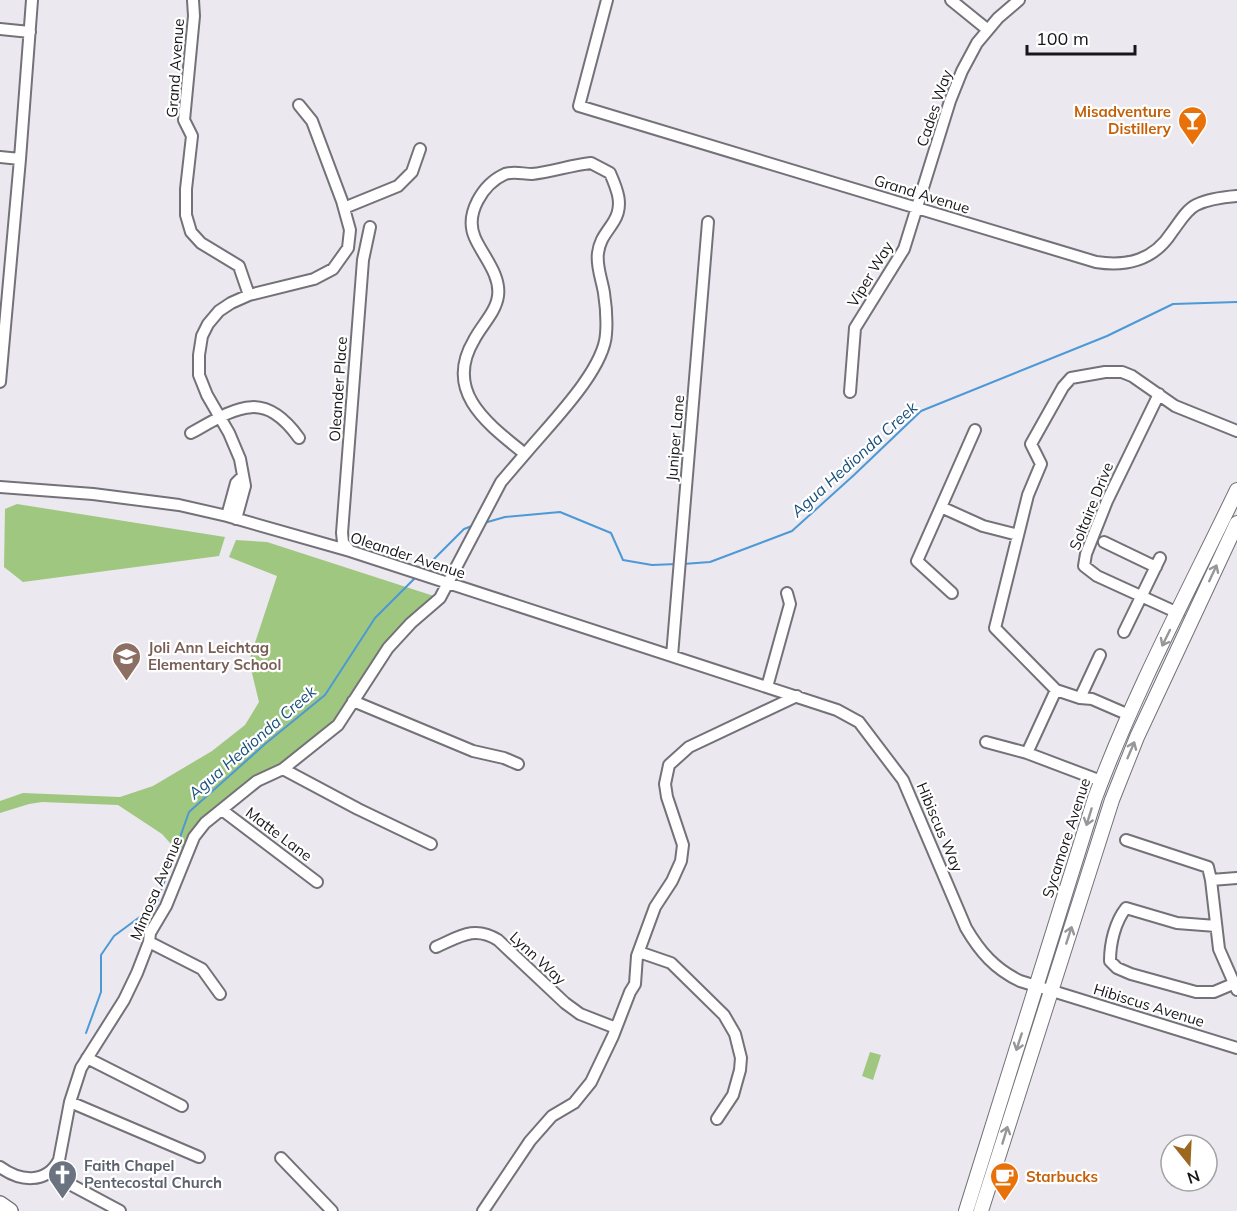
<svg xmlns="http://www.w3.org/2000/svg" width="1237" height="1211" font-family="Mulish,sans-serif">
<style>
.green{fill:#9fc77f}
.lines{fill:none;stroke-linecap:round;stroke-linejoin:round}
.stream{stroke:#4c99d6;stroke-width:2}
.minor-casing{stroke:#747178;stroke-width:14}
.major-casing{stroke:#747178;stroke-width:16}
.highway-casing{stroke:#747178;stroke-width:18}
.minor{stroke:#fff;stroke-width:10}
.major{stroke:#fff;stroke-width:14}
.highway{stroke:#fff;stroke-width:15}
.oneway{stroke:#979698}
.labels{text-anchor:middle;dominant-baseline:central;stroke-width:4.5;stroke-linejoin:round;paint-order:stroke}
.street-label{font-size:15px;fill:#171619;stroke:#fff}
.food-label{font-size:15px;font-weight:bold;fill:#c56008;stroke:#fff;text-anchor:end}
.education-label{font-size:15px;font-weight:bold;fill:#785e54;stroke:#fff;text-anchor:start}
.worship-label{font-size:15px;font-weight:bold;fill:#5b616d;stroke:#fff;text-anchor:start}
.water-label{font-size:16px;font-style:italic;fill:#18507a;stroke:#fff}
</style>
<rect width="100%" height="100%" fill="#ebe8ef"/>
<path class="green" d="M17,504L225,537L219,556L23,582L4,567L5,509Z
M236,540L267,542L440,598L411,622L338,725L205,823L184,858L181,854L171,852L170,843L162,834L118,805L42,802L29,804L0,813V801L23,793L120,797L153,786L212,751L245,725L259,702L249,661L277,576L229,557Z
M870,1052L881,1055L873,1080L862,1076Z"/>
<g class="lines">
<path class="stream" d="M484,523L505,517L560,512L611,533L623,560L652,565L677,564
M683,564L710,562L792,531L854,475L921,411L1107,336L1173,304L1237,302
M421,572L464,529L472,526
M86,1033L101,992V955L114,936L156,905L189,812L265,744L325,695L375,618L417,576"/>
<defs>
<path id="minor" d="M193,0L194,16L184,120L192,136L186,189V215L191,232L201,243L239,266L249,295
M607,0L579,106L1096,262C1128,267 1154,260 1172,232C1179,223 1186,210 1196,205C1208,199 1224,197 1237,196
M951,0L988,30
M0,29L30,32
M0,157L20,159
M591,163L610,173C617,189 624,205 614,221C607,233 600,238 598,253C596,266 602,280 604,293C606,306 607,322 606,334C604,371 548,426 525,454C488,424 443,392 474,340C481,326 496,312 498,296C501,275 483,256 475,238C464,214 483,184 505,174C514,171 523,174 532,174C552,172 571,165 591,163Z
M344,208L398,186L412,172L420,149
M0,382L20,159L32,0
M850,392L855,328L904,249L950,101L962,71L977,43L998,18L1019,0
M1159,394L1107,501L1086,554L1084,566L1097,576L1178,613
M191,433C236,408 263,388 299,438
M0,487L93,494L179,505L227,516L350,551L837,710L859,722L903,780L966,928C980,952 995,969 1020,981L1237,1048
M941,507L975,430
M227,516L236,483L242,477
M236,519L245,486L240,459L229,433L207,395L199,375V355L202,336L208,324L219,311L231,303L249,295L314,279L333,269L348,248L350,230L342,201L312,121L299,105
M1104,542L1156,567
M350,551L343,542L342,533L363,260L370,227
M952,593L917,561L941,507L983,526L1018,535
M1124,632L1160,558
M672,656L708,222
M767,687L790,604L787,593
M1056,690L1080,698L1092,699L1129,715
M1080,698L1100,655
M353,701L473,751L504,758L518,764
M986,742L1027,753
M283,769L358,809L431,844
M1101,781L1027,753L1056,690L995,628L1028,495L1041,464L1031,444L1063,387L1071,378L1105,372H1122L1132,376L1175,406L1237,431
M222,810L317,882
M1126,840L1208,867L1211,880L1219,949L1237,990
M1211,880L1237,878
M1216,926L1177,923L1126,908C1115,922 1110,943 1110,961L1117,968L1131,974L1196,992H1214L1233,984
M149,942L202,969L220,994
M436,947C459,937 474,925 498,940L565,1003L580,1014L616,1028
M639,952L671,963L724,1015L735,1034L741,1058L740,1070L733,1095L717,1119
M87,1058L182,1106
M70,1102L199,1157
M281,1158L332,1211
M0,1167C19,1181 46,1185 59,1160L70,1102L81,1068L124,1000L137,973L149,942L150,933L166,906L194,837L205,823L257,781L283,769L338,725L388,648L411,623L440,598L501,482L525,454
M49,1173L120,1211
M483,1211L530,1141L552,1116L574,1103L591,1082L613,1036L630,992L635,984L637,956L655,907L672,881L681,861L683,845L667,797L665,784L669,765L689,747L797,696"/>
<path id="major" d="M966,1211L1095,798C1134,693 1188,592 1237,490
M981,1211L1112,800L1137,737L1237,523"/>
<path id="highway" d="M0,1204L10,1211"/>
</defs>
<use href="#minor" class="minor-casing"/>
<use href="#major" class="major-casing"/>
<use href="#highway" class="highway-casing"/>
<use href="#minor" class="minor"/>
<use href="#major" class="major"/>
<use href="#highway" class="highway"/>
</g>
<defs><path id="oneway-shaft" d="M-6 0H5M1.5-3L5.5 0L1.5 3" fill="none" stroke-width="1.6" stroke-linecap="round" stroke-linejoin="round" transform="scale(1.5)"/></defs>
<g class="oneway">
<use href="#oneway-shaft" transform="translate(1213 573) rotate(-65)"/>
<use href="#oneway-shaft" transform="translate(1166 638) rotate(116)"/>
<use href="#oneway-shaft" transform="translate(1131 750) rotate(-67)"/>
<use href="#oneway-shaft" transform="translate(1089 817) rotate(107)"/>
<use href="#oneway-shaft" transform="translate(1069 935) rotate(-72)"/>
<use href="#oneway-shaft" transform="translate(1019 1042) rotate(108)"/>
<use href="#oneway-shaft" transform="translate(1005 1135) rotate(-73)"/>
</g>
<defs>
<symbol id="bar-pin" viewBox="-11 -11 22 30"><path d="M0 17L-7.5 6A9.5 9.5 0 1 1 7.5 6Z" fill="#e8710a" stroke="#fff"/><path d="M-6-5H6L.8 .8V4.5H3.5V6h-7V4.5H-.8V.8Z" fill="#fff"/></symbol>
<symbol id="school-pin" viewBox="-11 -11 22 30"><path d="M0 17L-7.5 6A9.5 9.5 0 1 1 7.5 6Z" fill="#8d6e63" stroke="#fff"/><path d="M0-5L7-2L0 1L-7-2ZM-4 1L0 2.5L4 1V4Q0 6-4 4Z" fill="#fff"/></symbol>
<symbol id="church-pin" viewBox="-11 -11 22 30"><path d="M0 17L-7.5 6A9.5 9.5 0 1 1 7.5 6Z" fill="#6b7280" stroke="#fff"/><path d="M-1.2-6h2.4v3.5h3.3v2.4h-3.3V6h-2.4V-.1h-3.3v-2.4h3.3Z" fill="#fff"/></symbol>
<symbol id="cafe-pin" viewBox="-11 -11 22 30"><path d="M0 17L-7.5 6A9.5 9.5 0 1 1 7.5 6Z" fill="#e8710a" stroke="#fff"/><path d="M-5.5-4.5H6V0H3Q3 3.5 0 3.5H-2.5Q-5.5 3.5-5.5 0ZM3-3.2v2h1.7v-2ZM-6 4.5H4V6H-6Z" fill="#fff"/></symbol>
</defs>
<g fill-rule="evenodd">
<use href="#bar-pin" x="1176" y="104" width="33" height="45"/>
<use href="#school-pin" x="110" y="640" width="33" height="45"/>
<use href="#church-pin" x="46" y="1158" width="33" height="45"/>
<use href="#cafe-pin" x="988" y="1160" width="33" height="45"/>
</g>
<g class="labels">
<g class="street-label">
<text transform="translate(175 68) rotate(-86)">Grand Avenue</text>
<text transform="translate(934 108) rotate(-71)">Cades Way</text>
<text transform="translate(922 194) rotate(17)">Grand Avenue</text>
<text transform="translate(870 274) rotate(-59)">Viper Way</text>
<text transform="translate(338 389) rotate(-86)">Oleander Place</text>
<text transform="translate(675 438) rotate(-85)">Juniper Lane</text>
<text transform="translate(1091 506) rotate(-68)">Soltaire Drive</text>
<text transform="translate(408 555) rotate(18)">Oleander Avenue</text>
<text transform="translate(940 827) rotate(67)">Hibiscus Way</text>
<text transform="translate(279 834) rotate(37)">Matte Lane</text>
<text transform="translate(1066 838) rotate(-72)">Sycamore Avenue</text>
<text transform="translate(156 888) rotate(-67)">Mimosa Avenue</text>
<text transform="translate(538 958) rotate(43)">Lynn Way</text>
<text transform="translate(1149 1005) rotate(17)">Hibiscus Avenue</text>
</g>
<g class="food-label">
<text x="1171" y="111">Misadventure<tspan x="1171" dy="17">Distillery</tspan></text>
<text x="1026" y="1176" text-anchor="start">Starbucks</text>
</g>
<g class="education-label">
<text x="148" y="647">Joli Ann Leichtag<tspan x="148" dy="17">Elementary School</tspan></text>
</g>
<g class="worship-label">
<text x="84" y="1165">Faith Chapel<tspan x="84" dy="17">Pentecostal Church</tspan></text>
</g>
<g class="water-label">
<text transform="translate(854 459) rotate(-42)">Agua Hedionda Creek</text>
<text transform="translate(252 742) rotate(-41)">Agua Hedionda Creek</text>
</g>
</g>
<g transform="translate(1189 1163) rotate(162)"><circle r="28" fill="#ffffff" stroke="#a2a2a3" stroke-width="1.5"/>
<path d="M0-4.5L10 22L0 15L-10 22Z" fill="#9c671f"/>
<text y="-9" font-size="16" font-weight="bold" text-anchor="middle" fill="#171619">N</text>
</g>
<path d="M1027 45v9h108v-9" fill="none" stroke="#171619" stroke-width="3"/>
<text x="1036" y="45" font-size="18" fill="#171619" stroke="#ffffff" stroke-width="4.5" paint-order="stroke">100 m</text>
</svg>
